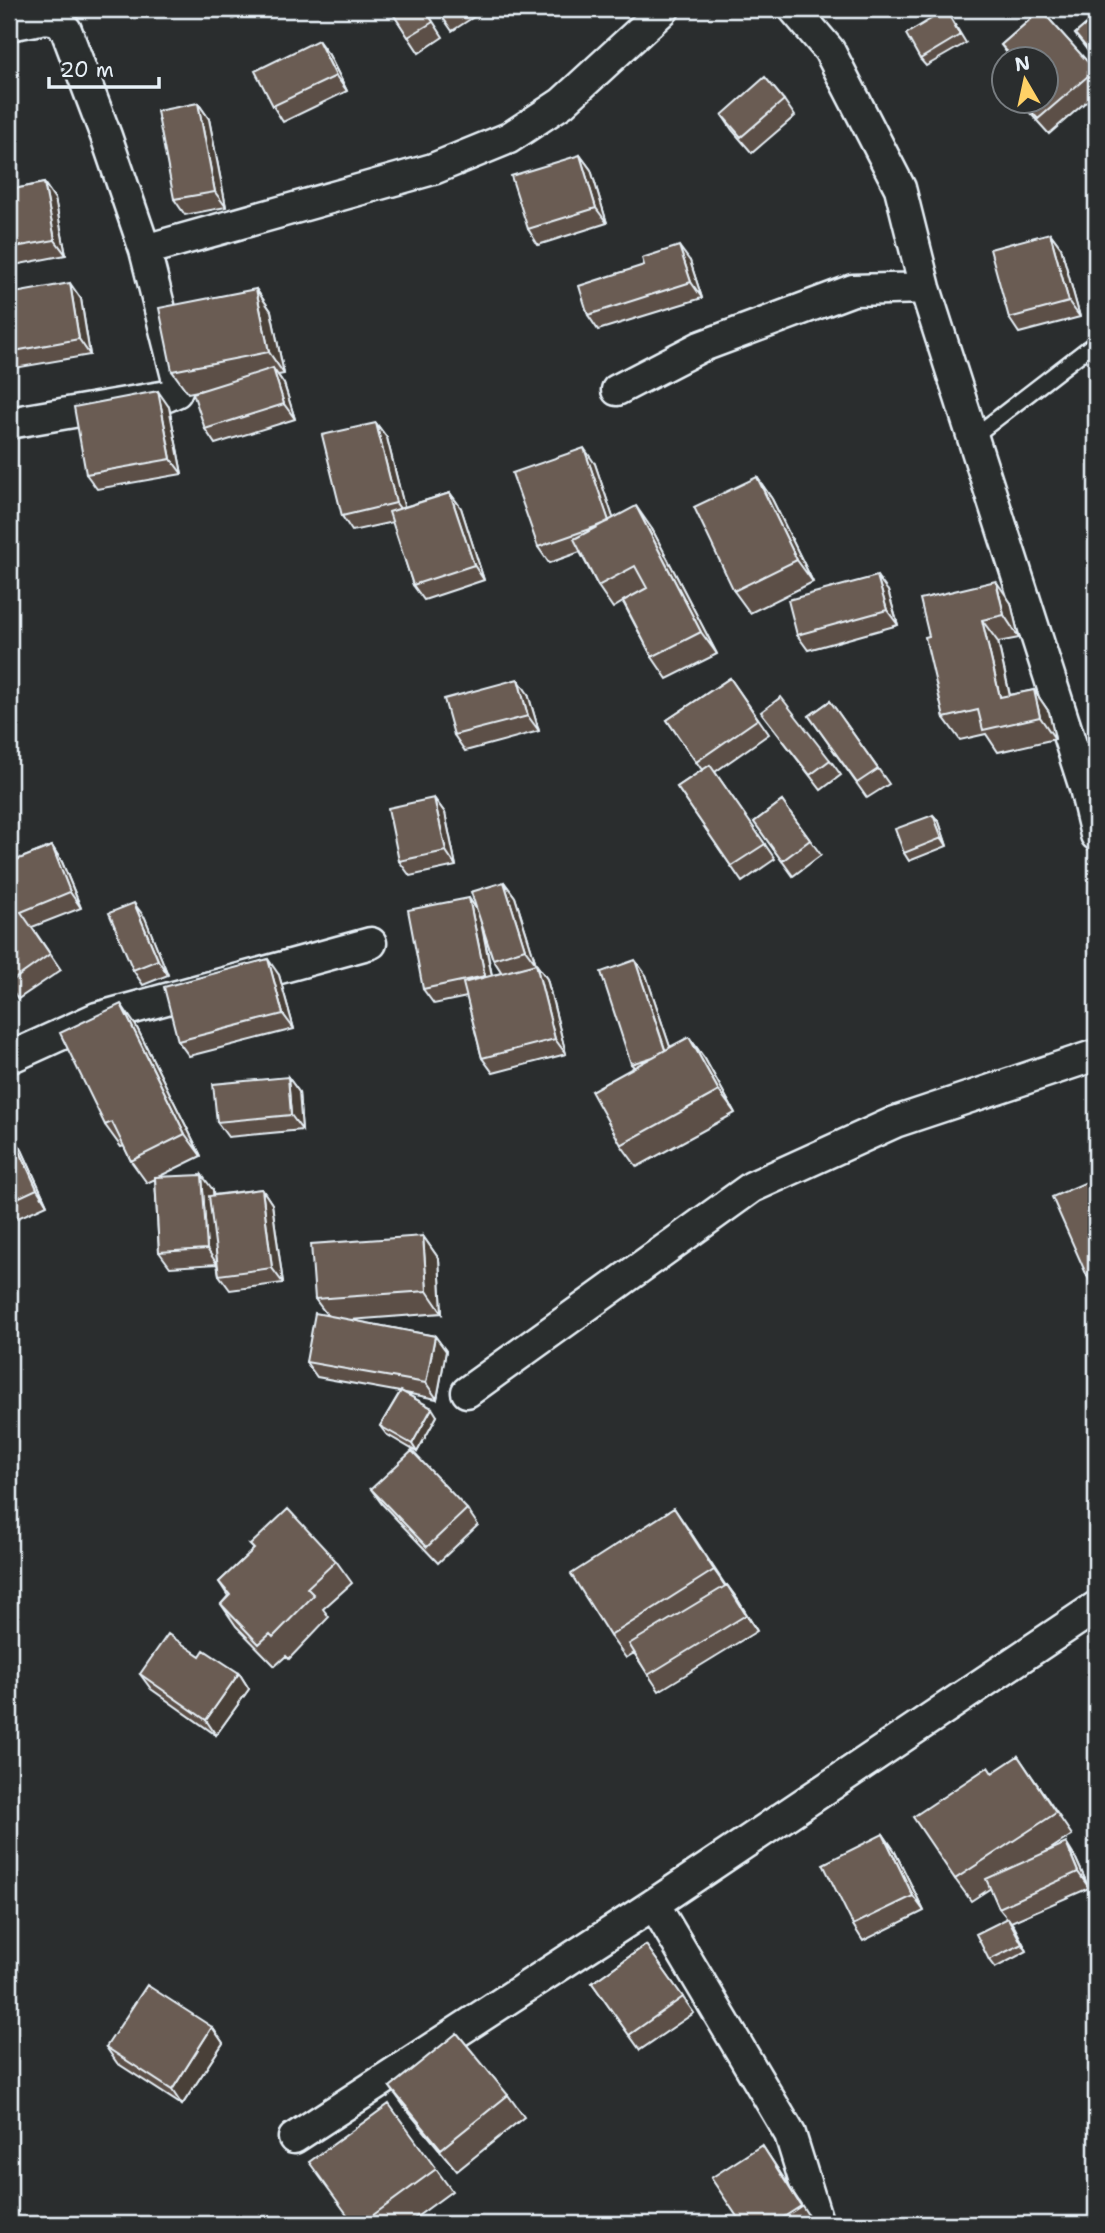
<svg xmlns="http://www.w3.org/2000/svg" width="1105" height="2233" font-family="'Shantell Sans',sans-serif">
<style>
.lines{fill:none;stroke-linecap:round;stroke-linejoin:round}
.service-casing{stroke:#e8f1f8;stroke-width:19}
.minor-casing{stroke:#e8f1f8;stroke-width:35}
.service{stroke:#2a2d2e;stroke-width:14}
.minor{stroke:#2a2d2e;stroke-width:30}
.wall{fill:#5b4f47;stroke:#e8f1f8;stroke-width:2;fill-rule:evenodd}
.shaded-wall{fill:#4a4039;stroke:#e8f1f8;stroke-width:2}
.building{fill:#6a5c52;stroke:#e8f1f8;stroke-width:2}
</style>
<rect width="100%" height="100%" fill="#2a2d2e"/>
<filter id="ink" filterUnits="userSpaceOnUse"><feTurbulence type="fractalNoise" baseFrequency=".0143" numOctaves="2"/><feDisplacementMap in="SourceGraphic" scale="14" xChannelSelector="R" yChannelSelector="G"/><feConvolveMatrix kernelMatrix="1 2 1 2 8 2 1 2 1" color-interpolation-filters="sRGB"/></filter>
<g filter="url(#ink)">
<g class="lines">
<defs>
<path id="service" d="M973,437L1096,342"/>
<path id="minor" d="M794,9L829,50L900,188L925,288L1085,788L1096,835
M9,25L46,18L57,20L66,30L106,136L145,250L179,385L176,392L167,396L9,423
M145,250L433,169L509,138L562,103L664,9
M617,390L700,347L853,290L925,288
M9,1058L97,1018L371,943
M467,1392L752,1187L895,1122L1096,1055
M654,1904L790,2134L818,2224
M294,2138L654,1904L1096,1607"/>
</defs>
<use href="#service" class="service-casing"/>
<use href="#minor" class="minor-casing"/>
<use href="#service" class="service"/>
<use href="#minor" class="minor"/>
</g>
<path class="wall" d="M227,9H258L233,19Z
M390,9H425L443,37L419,53Z
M437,9H486L452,31Z
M946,10L966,43L926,66L920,59Z
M1041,10L1096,72V93L1049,134L1020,102H1046V60H1012L1001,45Z
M1096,16V62L1075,34Z
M329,55L347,91L283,122L273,106Z
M784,100L795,116L752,153L732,130L722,115Z
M198,103L209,119L226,207L185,215L174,199Z
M580,155L591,170L607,223L538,245L528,229Z
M44,183L55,199L66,255L9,266V190Z
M1050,233L1061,248L1080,317L1019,333L1009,318Z
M690,261L702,298L598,330L588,315Z
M256,289L271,311L284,374L278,375L284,384L295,419L215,444L205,429L203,390L188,393L172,371Z
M9,294L81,299L90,355L15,368L9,359Z
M169,407L182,474L97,489L86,474Z
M376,423L387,438L404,507L450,493L461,508L484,580L424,600L413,585L393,522L352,531L342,516Z
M595,464L613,518L652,529L717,654L667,679L652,657L623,602L613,608L598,586L580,552L549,563L538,547Z
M9,470L17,537L9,538Z
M757,477L772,499L813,582L750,613L734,591Z
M888,591L898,625L808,650L797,635Z
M1011,603L1019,638L998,642L1010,695L1034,690L1049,712L1055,739L998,752L986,734L960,740L944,718L929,636Z
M730,678L769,734L715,772L775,859L742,882L677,787L702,770L667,720Z
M528,694L539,731L465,751L454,735Z
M830,701L889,784L867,798L809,716Z
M761,712L830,760L841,775L821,790Z
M434,798L445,813L456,866L410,876L399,861Z
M782,801L821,855L793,876L754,822Z
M933,815L939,822L947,846L909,861L904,853Z
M52,846L62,862L81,908L32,927L61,970L18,999L9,985V863Z
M504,882L515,897L536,964L547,979L566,1054L493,1073L482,1058L467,997L434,1004L423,989L477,910ZM482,925L493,959L502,973L492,975Z
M145,918L168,975L143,985L133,970Z
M279,975L294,1029L189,1056L178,1041Z
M646,975L670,1047L689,1037L705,1059L735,1113L637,1167L621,1145L634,1067L631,1064Z
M136,1026L201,1156L158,1177L213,1190V1195L262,1189L272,1204L283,1283L230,1290L219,1275L217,1264L170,1267L159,1252L155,1179L147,1183L131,1161L124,1146L121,1147L105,1125Z
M288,1077L299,1092L302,1130L228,1137L217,1122Z
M12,1134L22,1150L47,1205L9,1222V1136Z
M1096,1178V1289L1087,1276Z
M423,1236L439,1259L442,1313L350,1320L435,1336L446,1351L437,1399L405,1393L437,1416L417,1452L386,1434L380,1426L400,1392L317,1377L306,1362L327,1315L315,1299Z
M371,1489L467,1509L478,1525L438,1563L382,1504Z
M689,1530L725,1586L727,1585L738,1600L757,1631L659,1691L634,1653L626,1658L610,1636Z
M250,1545L336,1561L352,1583L323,1609L329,1617L289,1659L286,1656L275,1666L236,1626L221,1604L228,1596L219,1582L254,1549Z
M200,1656L239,1673L249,1689L216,1735L151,1689L140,1674Z
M1018,1756L1072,1835L1046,1852L1076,1859L1089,1888L1011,1922L1027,1951L995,1968L989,1960L1007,1918L999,1908L991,1888L971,1901L955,1879Z
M883,1834L894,1850L924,1911L863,1941L853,1925Z
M646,1945L694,2013L640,2050L592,1983Z
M212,2027L223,2043L182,2105L117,2063L106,2047Z
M390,2087L508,2095L524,2117L457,2171L406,2109Z
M762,2145L812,2221L807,2224H742Z
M436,2169L452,2191L407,2224H354Z"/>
<path class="shaded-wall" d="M318,40L329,55L347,91L336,76Z
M198,103L209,119L226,207L215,192Z
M580,155L591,170L607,223L596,208Z
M44,183L55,199L66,255L55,240Z
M1050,233L1061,248L1080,317L1069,302Z
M679,246L690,261L702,298L691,282Z
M70,283L81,299L90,355L79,339Z
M256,289L271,311L284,374L269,352Z
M273,368L284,384L295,419L284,404Z
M158,391L169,407L182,474L171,459Z
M376,423L387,438L407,518L396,503Z
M584,448L595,464L620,538L609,522Z
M9,470L17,537L9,525Z
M757,477L772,499L813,582L797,560Z
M450,493L461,508L484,580L474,565Z
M636,506L652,529L717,654L701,632Z
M877,576L888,591L898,625L887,610Z
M996,581L1011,603L1019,638L1004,615Z
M982,620L998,642L1015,719L1000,697Z
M518,679L528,694L539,731L528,716Z
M1034,690L1049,712L1055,739L1040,717Z
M434,798L445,813L456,866L446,851Z
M933,815L939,822L947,846L942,838Z
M52,846L62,862L81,908L70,892Z
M504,882L515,897L536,964L525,949Z
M469,898L479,913L495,991L485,976Z
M134,903L145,918L168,975L158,960Z
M268,959L279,975L294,1029L283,1014Z
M635,960L646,975L677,1068L666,1052Z
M536,964L547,979L566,1054L555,1039Z
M121,1004L136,1026L201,1156L185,1134Z
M689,1037L705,1059L735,1113L719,1091Z
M288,1077L299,1092L302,1130L291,1115Z
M12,1134L22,1150L47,1205L37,1189Z
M202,1175L213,1190L217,1264L207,1249Z
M262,1189L272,1204L283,1283L272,1268Z
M423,1236L439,1259L442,1313L427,1291Z
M435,1336L446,1351L437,1399L426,1383Z
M432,1408L437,1416L417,1452L412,1444Z
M674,1508L689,1530L730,1592L714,1570Z
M727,1585L738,1600L757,1631L746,1615Z
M239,1673L249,1689L216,1735L206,1720Z
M883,1834L894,1850L924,1911L913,1896Z
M1066,1843L1076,1859L1089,1888L1078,1872Z
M1008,1918L1014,1926L1027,1951L1022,1944Z
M212,2027L223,2043L182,2105L172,2090Z"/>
<path class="building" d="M390,9H425L433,22L408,37Z
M437,9H452L442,16Z
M946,10L960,35L920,59L906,34Z
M1041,10L1095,70L1038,119L1023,102H1046V60H1015L1001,45Z
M1096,16V59L1075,34Z
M318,40L336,76L273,106L255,71Z
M765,77L784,100L741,137L722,115Z
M198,103L215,192L174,199L157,111Z
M580,155L596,208L528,229L511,176Z
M44,183L55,240L9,248V190Z
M1050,233L1069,302L1009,318L990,249Z
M679,246L691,282L588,315L579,286L644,265L642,258Z
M70,283L79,339L9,352V294Z
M256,289L269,352L172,371L159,308Z
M273,368L284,404L205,429L193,393Z
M158,391L171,459L86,474L74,407Z
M376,423L396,503L342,516L322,435Z
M584,448L609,521L595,527L538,547L512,473Z
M757,477L797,560L734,591L694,507Z
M450,493L474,565L413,585L389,512Z
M636,506L701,632L652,657L623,601L647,588L635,566L598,586L574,539Z
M877,576L887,610L797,635L788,600Z
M996,581L1004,615L982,620L1000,697L1034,690L1040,717L983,730L978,710L944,718L925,637L929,636L920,599Z
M730,678L758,719L696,762L667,720Z
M518,679L528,716L454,735L444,699Z
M781,697L830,760L810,775L761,712Z
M830,701L878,769L857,783L809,716Z
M710,765L765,844L731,866L677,787Z
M434,798L446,851L399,861L388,808Z
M782,801L810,840L782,861L754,822Z
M933,815L942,838L904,853L895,829Z
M52,846L70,892L21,912L50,954L9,983V863Z
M504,882L525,949L493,959L471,892Z
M469,898L485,976L423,989L408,910Z
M134,903L158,960L133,970L109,913Z
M268,959L283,1014L178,1041L164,987Z
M635,960L665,1050L653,1057L631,1064L601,972Z
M536,964L555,1039L482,1058L463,983Z
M121,1004L185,1134L131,1161L112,1122L105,1125L60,1033Z
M689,1037L719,1091L621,1145L591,1091Z
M288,1077L291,1115L217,1122L213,1084Z
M12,1134L37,1189L9,1202V1136Z
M202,1175L207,1249L159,1252L155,1177Z
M1096,1178V1272L1087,1276L1052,1197Z
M262,1189L272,1268L219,1275L209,1196Z
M423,1236L427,1291L315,1299L311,1244Z
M315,1313L435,1336L426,1383L306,1362Z
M401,1391L432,1408L412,1444L380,1426Z
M412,1451L467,1509L427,1547L371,1489Z
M674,1508L714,1570L610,1636L571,1574Z
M288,1509L336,1561L307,1588L314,1595L273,1637L270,1634L259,1644L221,1604L230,1595L219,1582L254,1549L250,1545Z
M727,1585L746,1615L648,1675L629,1644Z
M168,1634L200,1656L204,1650L239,1673L206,1720L140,1674Z
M1018,1756L1056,1813L955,1879L913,1817L988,1767L992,1773Z
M883,1834L913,1896L853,1925L823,1864Z
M1066,1843L1078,1872L999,1908L986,1879Z
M1008,1918L1022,1944L989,1960L976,1934Z
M646,1945L683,1997L629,2035L592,1983Z
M147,1985L212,2027L172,2090L106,2047Z
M457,2033L508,2095L441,2149L390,2087Z
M389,2104L436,2169L361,2224H354L309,2162Z
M762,2145L801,2206L773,2224H742L711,2178Z"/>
</g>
<rect width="1105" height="2233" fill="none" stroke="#2a2d2e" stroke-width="35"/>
<rect x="18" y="18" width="1070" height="2198" fill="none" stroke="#e8f1f8" stroke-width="2.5" filter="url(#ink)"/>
<g transform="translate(1025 80) rotate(351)"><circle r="33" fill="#2a2d2e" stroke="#767b7f" stroke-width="2"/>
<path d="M0-5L12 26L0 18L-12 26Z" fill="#ffd166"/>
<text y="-10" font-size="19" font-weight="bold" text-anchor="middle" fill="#e8f1f8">N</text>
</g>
<path d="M49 77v10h110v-10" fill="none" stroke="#e8f1f8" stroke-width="3.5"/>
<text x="60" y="77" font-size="21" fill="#e8f1f8" stroke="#2a2d2e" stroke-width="5" paint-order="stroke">20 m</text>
</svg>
